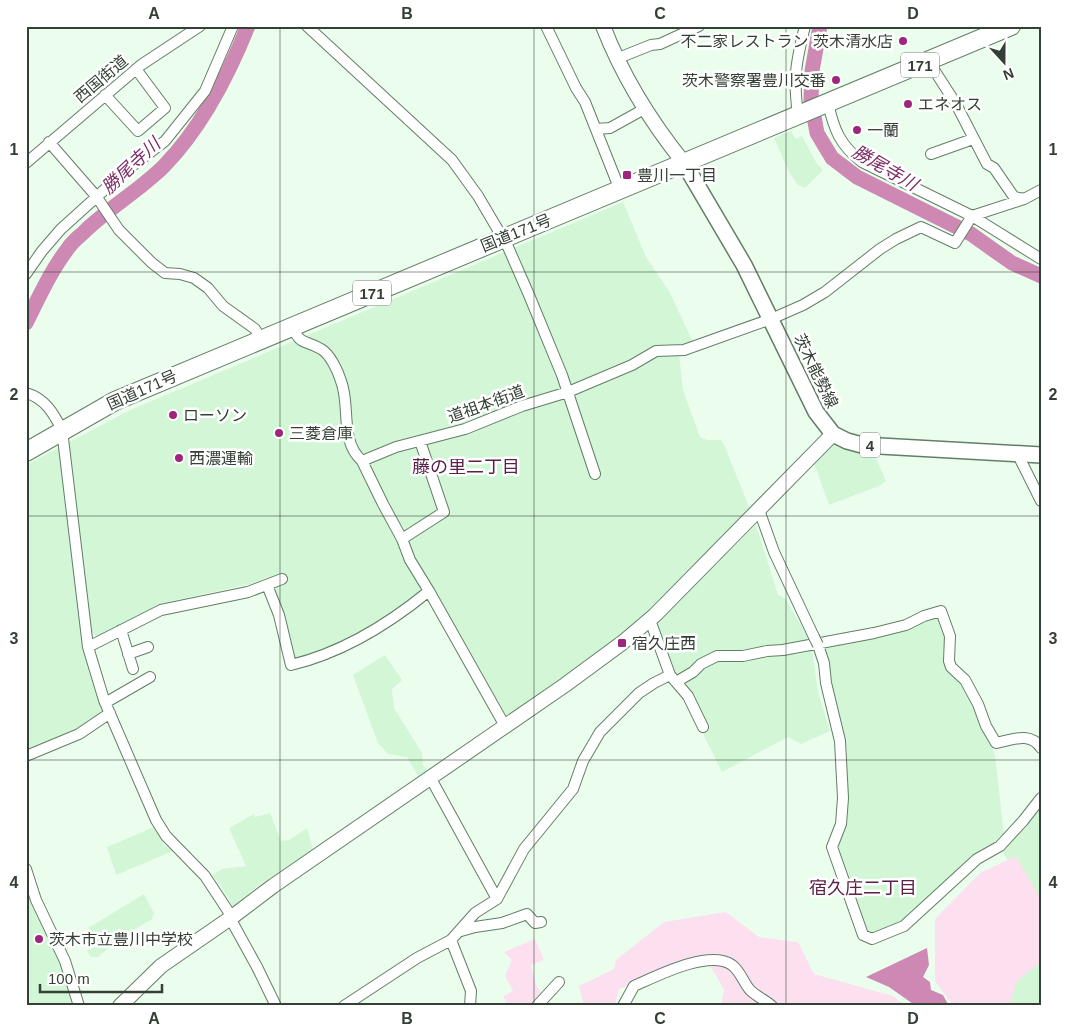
<svg xmlns="http://www.w3.org/2000/svg" width="1067" height="1032" font-family="Helvetica,'Noto Sans JP',sans-serif">
<style>
.built{fill:#d2f6d6}
.green{fill:#fce0f0}
.water{fill:#cd89b3}
.lines{fill:none;stroke-linecap:round;stroke-linejoin:round}
.stream{stroke:#cd89b3;stroke-width:2.5}
.river{stroke:#cd89b3;stroke-width:15}
.street-casing{stroke:#637e66;stroke-width:12}
.secondary-casing{stroke:#637e66;stroke-width:16}
.primary-casing{stroke:#637e66;stroke-width:18}
.highway-casing{stroke:#637e66;stroke-width:20}
.street{stroke:#fff;stroke-width:10}
.secondary{stroke:#fff;stroke-width:14}
.primary{stroke:#fff;stroke-width:15}
.highway{stroke:#fff;stroke-width:18}
.street-bridge-casing{stroke:#637e66;stroke-width:12;stroke-linecap:butt}
.street-bridge{stroke:#fff;stroke-width:10}
.grid{fill:none;stroke:#344035;stroke-width:1;stroke-opacity:0.55}
.poi-dot{fill:#9f257c;stroke:#fff;stroke-width:2}
.labels{text-anchor:middle;dominant-baseline:central;stroke-width:5;stroke-linejoin:round;paint-order:stroke}
.shield{fill:#fff;stroke:#717972;stroke-width:1}
.shield-label{font-size:15px;font-weight:bold;fill:#344035}
.poi-label{font-size:16px;fill:#344035;stroke:#fff;text-anchor:start}
.street-label{font-size:16px;fill:#344035;stroke:#fff}
.water-label{font-size:18px;font-style:italic;fill:#7d2d64;stroke:#fff}
.neighbourhood-label{font-size:18px;fill:#5c2149;stroke:#fff}
.neatline{fill:none;stroke:#344035;stroke-width:2}
.grid-label{font-size:16px;text-anchor:middle;font-weight:bold;fill:#344035}
</style>
<rect width="100%" height="100%" fill="#ebfeed"/>
<path class="built" d="M791,131L796,139L802,136L817,164L823,170L805,188L798,185L789,172L774,138Z
M623,202L646,257L669,291L693,342L679,354L683,390L700,437L707,440H721L725,447L750,509L649,610L609,644L568,674L505,717L433,588L370,628L339,645L297,660L293,658L285,618L269,577L250,584L163,603L99,637L92,633L82,636L105,711L80,731L26,752V465L128,411Z
M836,441L872,449L886,481L879,486L829,505L813,460Z
M756,525L778,595L785,598L810,641L758,650L724,652L679,676L675,675L656,624Z
M940,617L947,646L962,683L974,705L995,755L1004,835L995,844L973,858L904,919L888,929L876,934L871,933L867,931L836,844L846,824L847,818V750L834,704L829,674L830,665L825,647L858,642L900,632Z
M812,650L818,692L830,731L801,744L788,737L722,772L701,730L693,697L684,682L717,661L765,656L798,654Z
M385,655L402,680L392,689L394,708L422,753L423,765L427,770L418,776L407,757L388,754L378,743L353,675Z
M1041,798V921L1000,846Z
M270,813L281,841L289,840L307,828L313,849L262,883L233,906L220,885L212,875L222,869L246,866L229,828L254,814L255,817Z
M156,826L163,844L173,851L116,875L107,847Z
M26,880L58,952L76,1006H26Z
M144,894L154,913L152,919L122,937L98,957H91L87,951L95,947L89,937L93,936L88,928Z
M1041,925V1006H994Z"/>
<path class="green" d="M1016,856L1041,900V962L1017,981L1009,1006H953L935,981V919L980,873Z
M726,912L759,937L798,942L814,974L893,996L906,1006H721L724,990L706,958L619,989L615,1006H584L579,986L614,969L616,960L664,922Z
M535,939L544,960L531,965L536,985L543,996L537,1006H508L503,996L513,991L505,976L512,960L504,952Z"/>
<path class="water" d="M927,948L929,965L923,977L930,982L931,990L943,995L949,1006H916L889,987L866,977Z"/>
<g class="lines">
<path class="stream" d="M26,858L29,867"/>
<path class="river" d="M820,26L812,71L811,100L817,133L832,158L857,177L971,234L1012,263L1041,276
M26,323C39,297 51,270 69,247C73,241 80,236 85,231C110,207 140,190 164,166C202,127 228,76 248,26"/>
<defs>
<path id="street" d="M307,26L452,160L478,196L508,247L529,295L562,375L595,474
M546,26L576,88L585,102L620,190
M616,59L651,45L660,44L699,26
M929,62L956,104L987,164L994,168L1014,197L1024,199L1041,190
M105,95L138,131L165,108L136,69
M828,103C834,130 840,145 862,162L972,216L1041,259
M798,115C793,78 796,62 805,26
M596,129L610,128L646,108
M49,142L96,196L119,230L152,263L165,273L180,274L194,278L208,288L223,306L255,329L261,339
M931,154L973,139
M26,163L141,65L200,26
M26,274L42,251L61,229L123,173L165,141L205,91L233,26
M292,326C301,347 305,339 321,349C330,354 338,371 341,381C351,407 339,440 362,461L396,447L465,429L522,406L568,392L632,365L656,351L684,350L771,319L803,305L825,292L880,249L896,239L921,227L955,243L972,216L1024,199
M26,393C45,398 54,414 62,430L88,647L104,700L156,820L166,836L205,876L232,917
M1017,453L1041,501
M362,461L383,504L402,539L410,560L429,591L505,726
M759,510L774,552L814,637
M402,539L444,512L420,441
M267,585L279,615L291,665C341,653 390,623 429,591
M650,620L670,675L688,696L703,727
M121,630L133,669
M818,645L824,663L826,683L840,741L843,798L841,824L832,847L863,935L872,939L904,926L977,859L1000,846L1023,821L1041,798
M88,647L161,610L248,592L282,579
M128,654L148,647
M676,682L693,672L701,664L717,656H743L767,651L783,650L874,633L906,625L924,616L941,611L950,636L949,661L951,667L965,680L978,704L986,726L996,743C1012,740 1030,731 1041,748
M105,703L150,677
M26,756L79,734L110,713
M430,777L497,899
M26,869L36,900L65,961L79,1006
M230,918L257,967L276,1006
M461,931L475,927L502,923L527,914L535,923L541,922
M451,940L471,991L470,1006
M344,1006L417,958L451,940L475,913L497,899L524,849L573,789L583,761L600,732L639,693L654,683L670,675
M537,1006L559,982
M623,1006L634,986C657,976 709,949 732,965C741,972 743,982 750,990C756,996 765,1000 772,1006"/>
<path id="secondary" d="M603,26C622,75 651,122 684,163
M120,1006L161,966L232,917L273,886L565,685L622,643L655,615L833,434"/>
<path id="primary" d="M684,163L744,265L816,412L833,434L847,441L862,445L1041,455"/>
<path id="highway" d="M26,452L115,401L1011,26"/>
</defs>
<use href="#street" class="street-casing"/>
<use href="#secondary" class="secondary-casing"/>
<use href="#primary" class="primary-casing"/>
<use href="#highway" class="highway-casing"/>
<use href="#street" class="street"/>
<use href="#secondary" class="secondary"/>
<use href="#primary" class="primary"/>
<use href="#highway" class="highway"/>
<defs>
<path id="street-bridge" d="M814,637L818,645"/>
</defs>
<use href="#street-bridge" class="street-bridge-casing"/>
<use href="#street-bridge" class="street-bridge"/>
</g>
<path class="grid" d="M280,26V1006M534,26V1006M786,26V1006M26,272H1041M26,516H1041M26,760H1041"/>
<g class="poi-dot">
<circle cx="903" cy="41" r="5"/>
<circle cx="836" cy="80" r="5"/>
<circle cx="908" cy="104" r="5"/>
<circle cx="857" cy="130" r="5"/>
<rect x="622" y="170" width="10" height="10" rx="2.5"/>
<circle cx="173" cy="415" r="5"/>
<circle cx="279" cy="433" r="5"/>
<circle cx="179" cy="458" r="5"/>
<rect x="617" y="638" width="10" height="10" rx="2.5"/>
<circle cx="39" cy="939" r="5"/>
</g>
<g class="labels">
<g class="shield">
<rect x="901" y="52.5" width="38" height="25" rx="4"/>
<rect x="353" y="280.5" width="38" height="25" rx="4"/>
<rect x="860" y="432.5" width="20" height="25" rx="4"/>
</g>
<g class="shield-label">
<text x="920" y="65">171</text>
<text x="372" y="293">171</text>
<text x="870" y="445">4</text>
</g>
<g class="poi-label">
<text x="893" y="41" text-anchor="end">不二家レストラン 茨木清水店</text>
<text x="826" y="80" text-anchor="end">茨木警察署豊川交番</text>
<text x="918" y="104">エネオス</text>
<text x="867" y="130">一蘭</text>
<text x="637" y="175">豊川一丁目</text>
<text x="183" y="415">ローソン</text>
<text x="289" y="433">三菱倉庫</text>
<text x="189" y="458">西濃運輸</text>
<text x="632" y="643">宿久庄西</text>
<text x="49" y="939">茨木市立豊川中学校</text>
</g>
<g class="street-label">
<text transform="translate(101 79) rotate(-40)">西国街道</text>
<text transform="translate(516 233) rotate(-22)">国道171号</text>
<text transform="translate(816 371) rotate(64)">茨木能勢線</text>
<text transform="translate(142 390) rotate(-24)">国道171号</text>
<text transform="translate(486 404) rotate(-20)">道祖本街道</text>
</g>
<g class="water-label">
<text transform="translate(131 166) rotate(-43)">勝尾寺川</text>
<text transform="translate(885 168) rotate(30)">勝尾寺川</text>
</g>
<g class="neighbourhood-label">
<text x="466" y="467">藤の里二丁目</text>
<text x="863" y="888">宿久庄二丁目</text>
</g>
</g>
<rect width="1067" height="1032" fill="none" stroke="#ffffff" stroke-width="55"/>
<g transform="translate(1004 62) rotate(159)" stroke="#ffffff" stroke-width="4" paint-order="stroke">
<path d="M0-4L9 19L0 12L-9 19Z" fill="#344035"/>
<text y="-8" font-size="14" font-weight="bold" text-anchor="middle" fill="#344035">N</text>
</g>
<path d="M40 984v8h122v-8" fill="none" stroke="#344035" stroke-width="2.5"/>
<text x="48" y="984" font-size="15" fill="#344035" stroke="#ffffff" stroke-width="4" paint-order="stroke">100 m</text>
<rect x="28" y="28" width="1012" height="976" class="neatline"/>
<g class="grid-label">
<text x="154" y="19">A</text>
<text x="407" y="19">B</text>
<text x="660" y="19">C</text>
<text x="913" y="19">D</text>
<text x="14" y="155">1</text>
<text x="1053" y="155">1</text>
<text x="14" y="400">2</text>
<text x="1053" y="400">2</text>
<text x="14" y="644">3</text>
<text x="1053" y="644">3</text>
<text x="14" y="888">4</text>
<text x="1053" y="888">4</text>
<text x="154" y="1024">A</text>
<text x="407" y="1024">B</text>
<text x="660" y="1024">C</text>
<text x="913" y="1024">D</text>
</g>
</svg>
